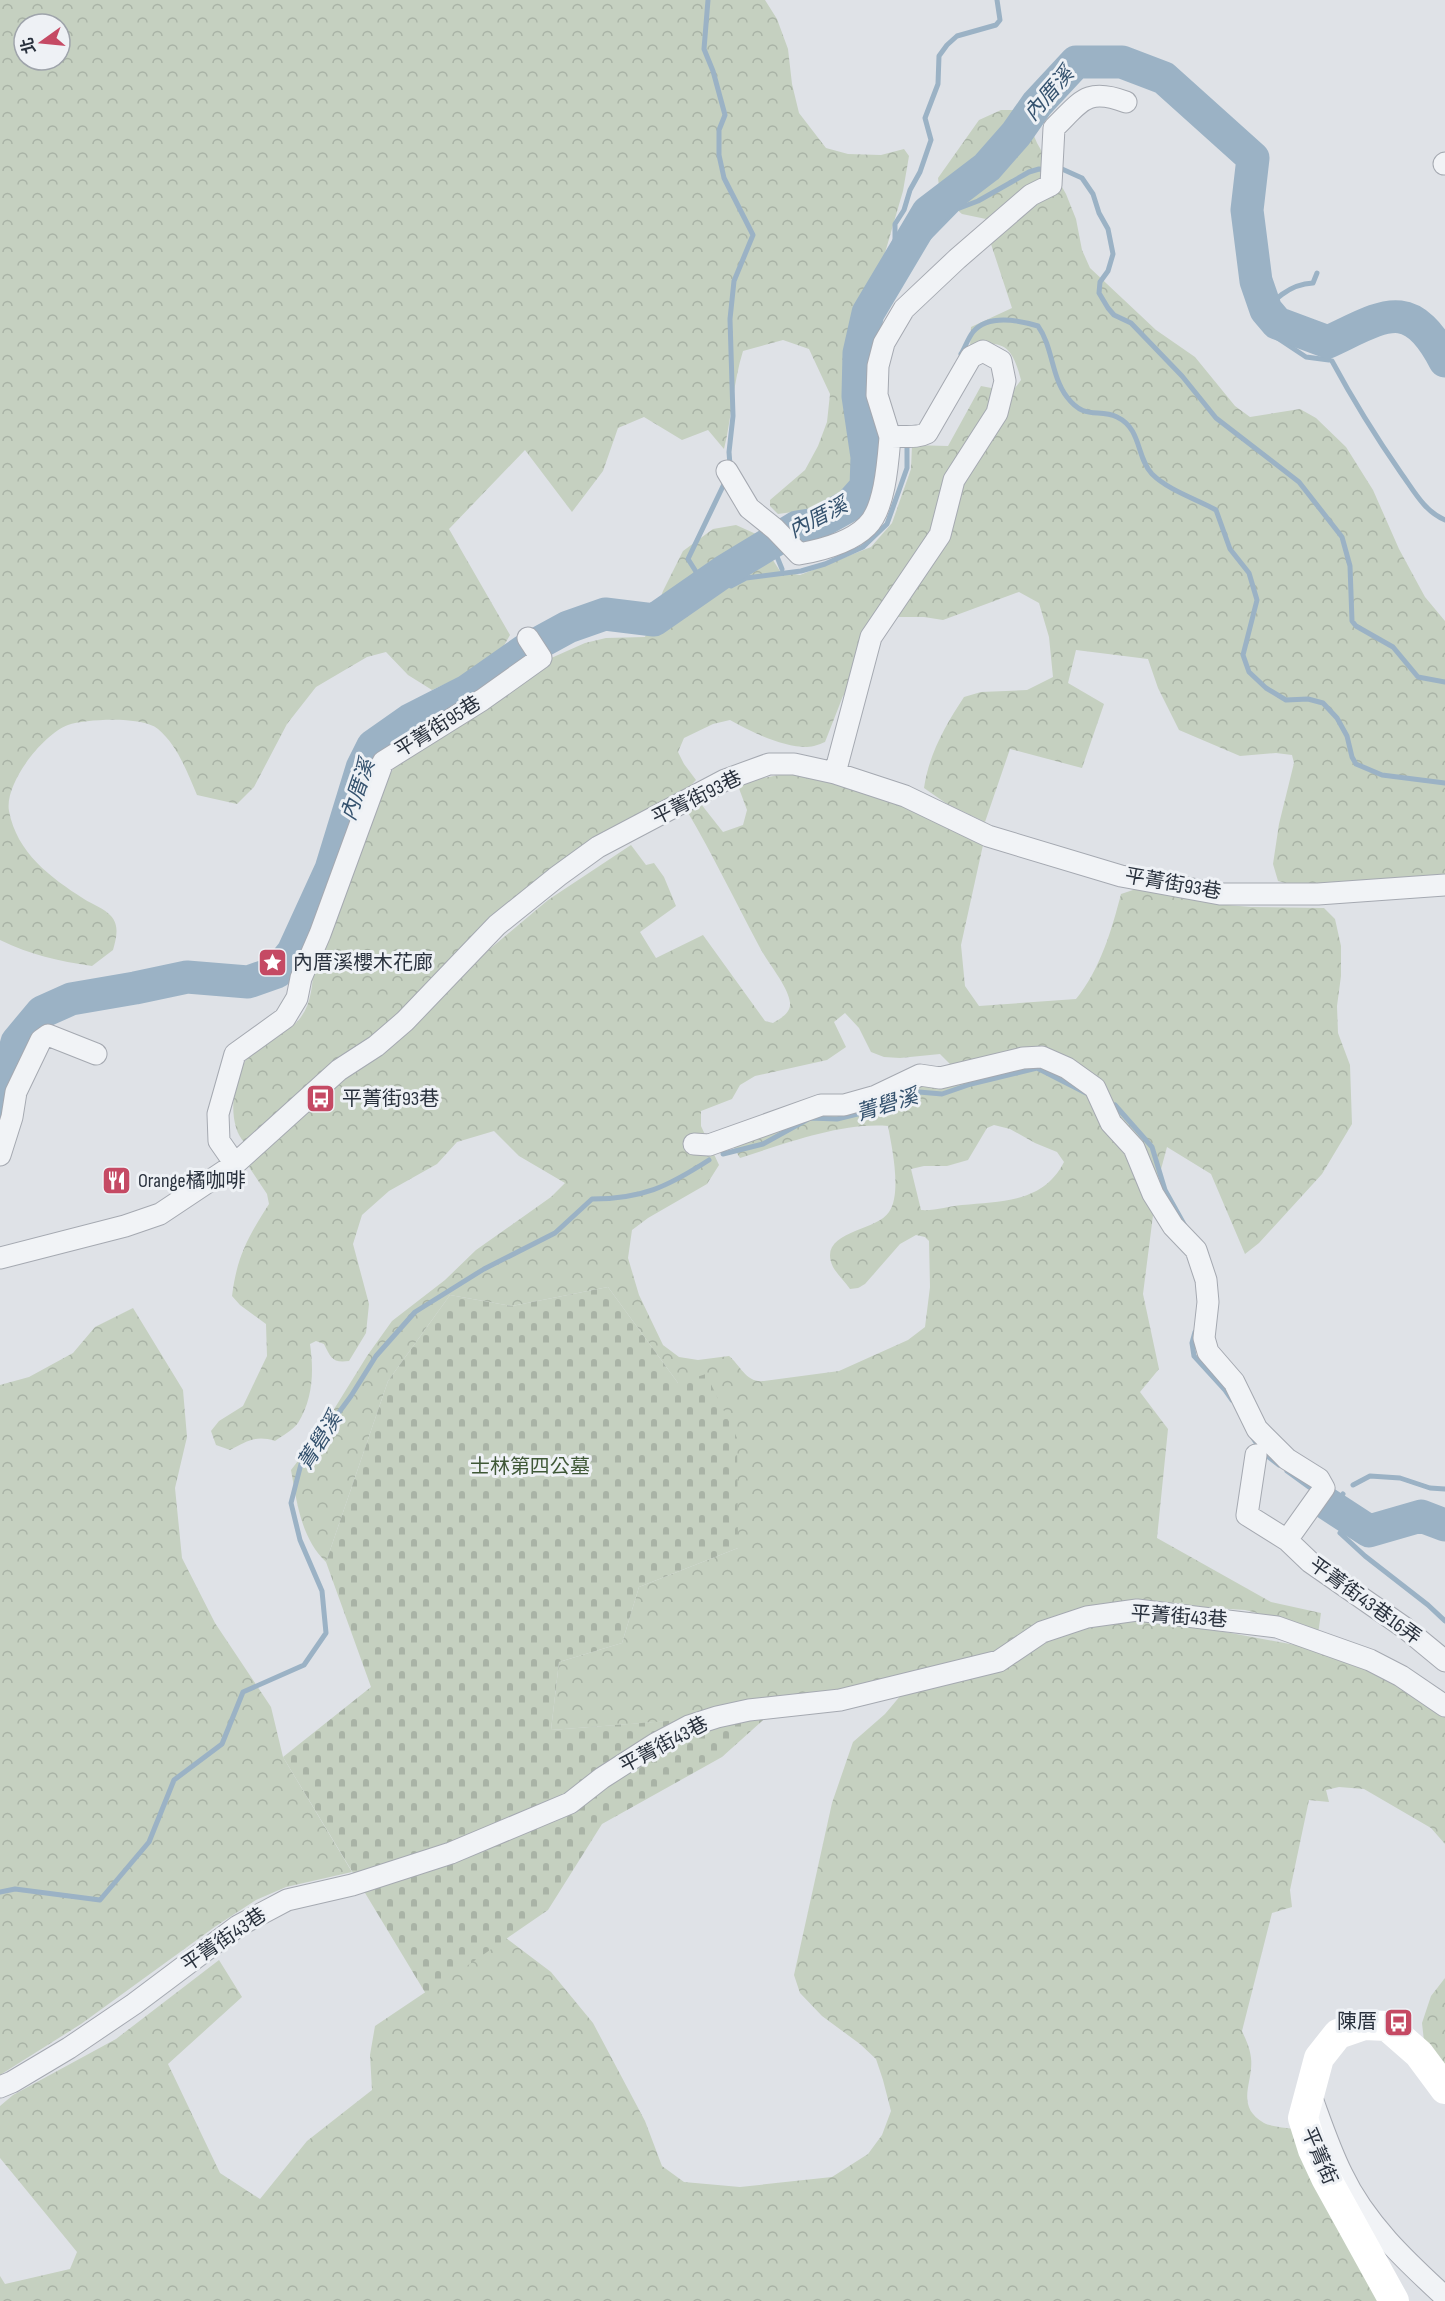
<svg xmlns="http://www.w3.org/2000/svg" width="1445" height="2301" font-family="'Sofia Sans Condensed','Noto Sans TC',sans-serif">
<style>
.forest{fill:url(#forest-crowns);fill-rule:evenodd}
.cemetery{fill:url(#cemetery-stones)}
.lines{fill:none;stroke-linecap:round;stroke-linejoin:round}
.stream{stroke:#9bb2c5;stroke-width:5}
.river{stroke:#9bb2c5;stroke-width:33}
.street-casing{stroke:#a5a9b1;stroke-width:23}
.street{stroke:#f1f3f6;stroke-width:21}
.secondary{stroke:#fff;stroke-width:30}
.labels{text-anchor:middle;dominant-baseline:central;stroke-width:6;stroke-linejoin:round;paint-order:stroke}
.street-label{font-size:20px;fill:#29313d;stroke:#eef1f5}
.poi-label{font-size:20px;fill:#29313d;stroke:#eef1f5;text-anchor:start}
.park-label{font-size:20px;fill:#3f5837;stroke:#eef1f5}
.water-label{font-size:21px;font-style:italic;fill:#35526e;stroke:#eef1f5}
</style>
<defs>
<pattern id="forest-crowns" width="20" height="18" patternUnits="userSpaceOnUse" patternTransform="scale(1.5)"><rect width="20" height="18" fill="#c5d0c0"/><path d="M2 6a3 3 0 1 1 6 0M12 15a3 3 0 1 1 6 0" fill="none" stroke="#a9b3a6"/></pattern>
<pattern id="cemetery-stones" width="16" height="16" patternUnits="userSpaceOnUse" patternTransform="scale(1.5)"><rect width="16" height="16" fill="#c5d0c0"/><path d="M2 7V4a2 2 0 0 1 4 0v3zM10 15v-3a2 2 0 0 1 4 0v3z" fill="#a9b3a6"/></pattern>
</defs>
<rect width="100%" height="100%" fill="#dfe2e7"/>
<path class="forest" d="M0,0H765L777,19L788,49L792,84L799,113L826,148L848,154L881,155L904,149L909,156L903,191L880,270L859,306L853,370L859,459L856,489L840,502L821,508L778,514L770,506V500L805,470L818,446L827,422L830,394L809,349L783,340L743,351C733,383 732,416 724,449L708,430L682,440L644,417L618,428L603,471L572,512L525,450L449,529L510,635L498,656L472,672L432,690L408,675L386,652L367,657L316,687L287,724L254,787L237,804L197,795C187,772 178,746 158,729C142,716 87,719 68,725C43,734 4,784 9,811C17,853 50,877 84,899C92,904 105,909 111,916C120,926 116,939 113,950L92,966C58,961 31,955 0,940ZM24,24H60V60H24Z
M1001,110H1014L1029,124L1037,143L1066,194L1076,219L1082,250L1090,268L1156,330L1195,357L1235,406L1250,417L1300,409L1316,418L1346,447L1373,490L1399,549L1425,597L1445,621V876L1292,885L1278,881L1273,864L1279,824L1294,763L1292,755L1276,753L1240,756L1179,730L1158,688L1148,659L1076,650L1068,683L1104,704L1082,768L1010,749L985,822L947,804L924,788C929,754 945,726 964,697L981,692L1027,690L1053,677L1049,637L1039,603L1019,592L943,620L924,617H893L875,641L870,676L843,696L825,742C820,744 813,747 807,747C782,747 751,732 730,720L713,724L684,738L678,752L684,764L696,780L680,797L505,909L451,958L396,1018L245,1143C226,1125 232,1075 249,1056C263,1041 289,1034 301,1017C312,1002 312,984 314,967L386,782L397,762L510,693L549,659L585,643L606,638L645,637L663,591L683,551L713,529L736,525L756,534L780,571L800,575L871,547L892,523L911,469L912,445L948,446L981,386L1012,392L1021,380C1012,346 1004,339 970,347L971,327L1012,308L989,238L992,226L986,219L962,214L950,204L940,194L938,178L979,120Z
M789,773L827,778L903,801L983,845L961,945L965,986L979,1006L1076,999C1100,970 1112,929 1121,894L1136,889L1215,904L1251,907L1324,908L1335,919L1341,946V976L1337,1006L1338,1033L1350,1065L1352,1124L1322,1174L1259,1243L1245,1254L1211,1174L1167,1147L1157,1184L1143,1294L1159,1369L1140,1392L1168,1429L1157,1538L1271,1602L1321,1613L1318,1634L1305,1625L1245,1610L1138,1603L1080,1610L1030,1628L1011,1644L984,1657L788,1702L697,1719L551,1730L559,1662L622,1643L639,1587L738,1548L678,1383L608,1287L512,1306L450,1295L388,1381L326,1562C301,1538 297,1503 291,1470L318,1435L367,1356L392,1321L445,1280L476,1250L551,1197L565,1183L519,1156L494,1131L457,1142L437,1164L389,1191L362,1215L353,1244L369,1304L366,1333L349,1361C332,1363 331,1358 324,1344L316,1341L310,1344C314,1371 313,1399 298,1423C293,1430 282,1436 275,1441C256,1435 247,1441 230,1450L216,1445L211,1431L219,1421L243,1406L267,1356L266,1324L240,1305L232,1296C237,1256 248,1237 269,1204L267,1194L249,1167L269,1145L460,974L548,900L631,845L646,865L654,863L664,877L676,906L640,932L656,958L703,935L765,1021L773,1023C781,1018 791,1013 790,1003C789,987 767,962 759,946C735,901 713,855 687,811L701,804L723,832L743,825L747,810L737,783ZM845,1013L859,1028L871,1052L884,1057L900,1058L940,1054L950,1064L951,1074L739,1133L732,1145L740,1158C784,1144 842,1122 888,1126C892,1148 902,1193 889,1212C876,1232 816,1231 833,1267C837,1274 845,1282 850,1289L858,1288L865,1284L900,1244L916,1235L925,1237L929,1241L930,1287L925,1327L908,1340L839,1371L764,1381C746,1383 741,1366 729,1356L698,1360L679,1357L663,1345L639,1295L628,1258L632,1230L648,1218L707,1184L719,1165L701,1126V1111L732,1099L740,1085L755,1076L827,1060L846,1047L834,1022ZM994,1125L1010,1129L1035,1143L1057,1152L1064,1162C1043,1203 1002,1201 962,1205C949,1206 935,1211 921,1210L911,1169L924,1166H947L968,1160L987,1128Z
M133,1308L183,1390L187,1437L175,1488L182,1558L215,1623L271,1707L283,1757L352,1872L286,1887L256,1900L216,1926L81,2024L0,2075V1385L29,1377L73,1353L95,1327Z
M1140,1616L1322,1650L1387,1675L1445,1713V1844L1431,1828L1364,1789L1339,1787L1326,1790L1329,1802L1309,1800L1290,1890L1292,1907L1272,1913L1242,2031C1246,2040 1250,2048 1251,2058C1254,2082 1234,2106 1264,2123C1271,2127 1292,2128 1301,2130L1383,2301H0V2276L5,2284L70,2269L77,2252L0,2158V2106L13,2095L116,2039L219,1960L242,1997L168,2064L220,2173L260,2199L307,2141L372,2090L370,2055L375,2026L506,1938L551,1972L593,2023L645,2121L662,2166L684,2182L740,2187L832,2177L868,2154L882,2135L891,2111L883,2080L876,2059L860,2044L822,2016L800,1993L794,1975L832,1803L853,1742L885,1714L901,1695L1041,1640L1085,1626Z
M1445,1978V2078L1425,2050L1422,2023L1431,1996Z"/>
<path class="cemetery" d="M608,1287L678,1383L706,1374L737,1438L738,1548L639,1587L622,1643L559,1662L551,1730L771,1713L722,1757L602,1824L548,1910L426,1994L283,1757L371,1687L326,1562L388,1381L450,1295L512,1306Z"/>
<g class="lines">
<path class="stream" d="M708,0L704,49L713,71L725,115L719,130V155L724,178L753,235L734,281L730,319L733,416L729,452L730,465
M997,0L1000,20L996,25L957,36L947,45L939,56L938,84L925,118L931,140L920,172L910,190L904,210L895,224V241L905,252L913,254L957,209L978,201L1029,172L1039,169L1046,170
M1062,169L1082,178L1093,194L1099,213L1108,229L1113,254L1108,271L1100,282L1099,293L1108,308L1114,315L1131,323L1182,376L1216,418L1299,482L1342,537L1350,566L1352,621L1356,626L1393,647L1418,677L1445,682
M1317,273L1313,283C1291,284 1269,300 1263,320L1270,333L1306,357L1329,360L1328,342
M961,354C965,348 968,338 973,332C988,314 1018,320 1038,326C1053,347 1051,376 1067,397C1085,421 1098,408 1117,417C1142,429 1136,457 1152,474C1168,490 1196,499 1216,510L1230,549L1249,573L1257,600L1243,655L1249,672L1266,688L1286,700L1308,699L1323,703L1337,718L1347,736L1352,757L1356,764L1382,775L1445,783
M1332,361C1353,400 1376,437 1401,473C1414,491 1424,511 1445,520
M771,542L782,569
M731,586L746,578L801,571L825,564L863,547L887,524L907,468V443
M716,591L705,586L688,559L725,482
M1115,1105L1152,1147L1165,1190L1185,1226
M723,1154L763,1144L810,1118L837,1119L890,1106L919,1092L942,1094L971,1084L1037,1068L1086,1093
M1195,1332L1192,1343L1194,1356L1225,1390L1232,1400
M1253,1438L1262,1452L1279,1465
M1287,1471L1309,1487
M1353,1485L1370,1476L1400,1478L1430,1488L1445,1489
M1327,1516L1343,1494
M1340,1533L1365,1556L1428,1605L1445,1621
M0,1892L15,1889L100,1900L149,1842L174,1780L222,1744L243,1692L304,1665L326,1633L322,1591L300,1540L291,1503L301,1464L351,1396L376,1356L415,1312L484,1269L555,1233L592,1199C642,1199 667,1187 709,1160"/>
<path class="river" d="M0,1108L17,1042L42,1012L71,999L135,988L187,977L248,982L277,972L293,952L331,869L362,768L373,746L410,720L467,691L524,651L568,627L605,614L654,620L726,570L797,527L816,524L850,505L866,487L867,457L858,396L859,353L868,313L928,212L987,167L1016,134L1037,104L1076,62H1122L1164,78L1253,158L1247,210L1256,281L1266,310L1277,323L1328,342C1384,316 1410,294 1445,361
M1326,1503L1369,1531L1421,1516L1445,1525"/>
<defs>
<path id="street" d="M1444,164L1445,163
M890,437L877,395L878,366L884,343L904,309L957,259L1031,195L1051,185L1054,128C1081,102 1086,87 1126,102
M727,471L749,508L775,529L799,554C822,550 850,543 867,526C885,509 888,461 890,437C902,435 916,439 927,433L971,357L983,351L1001,361L1005,381L997,413L954,480L940,535L871,637L835,773
M694,1144L709,1145L821,1105H844L876,1096L920,1075L940,1078L1023,1058L1042,1057L1067,1068L1095,1088L1111,1123L1134,1148L1153,1194L1173,1226L1196,1250L1206,1280L1208,1302L1204,1338L1208,1352L1234,1382L1257,1429L1287,1459L1319,1479L1324,1488L1287,1540
M0,1155L12,1117L16,1092L41,1040L48,1035L96,1054
M235,1164L219,1141L218,1114L235,1054L285,1018L297,998L301,978L320,934L383,762L482,700L541,658L528,638
M0,1258L125,1226L160,1214L235,1164L339,1070L376,1046L405,1021L497,925L558,876L598,847L725,780L769,764H794L835,773L905,796L988,836L1121,876L1220,894H1318L1445,885
M1256,1455L1247,1515L1287,1540L1310,1562L1405,1628L1445,1661
M0,2087L12,2082L69,2048L134,2004L238,1926L287,1900L352,1885L451,1853L570,1803L602,1778L655,1744L689,1726L717,1717L749,1710L840,1700L999,1661L1042,1632L1087,1617L1137,1610L1277,1627L1370,1660L1401,1676L1445,1706
M1310,2093C1320,2120 1329,2148 1342,2174C1365,2223 1406,2261 1445,2297"/>
</defs>
<use href="#street" class="street-casing"/>
<use href="#street" class="street"/>
<path class="secondary" d="M1394,2301L1326,2178L1313,2150L1303,2118L1319,2058L1338,2034L1364,2025L1387,2026L1419,2054L1445,2089"/>
</g>
<defs>
<symbol id="sight-square" viewBox="-11 -11 22 22"><rect x="-9" y="-9" width="18" height="18" rx="4" fill="#c54a64" stroke="#eef1f5"/><path d="M0-6L1.8-2.2L6-1.7L2.9 1.2L3.7 5.4L0 3.3L-3.7 5.4L-2.9 1.2L-6-1.7L-1.8-2.2Z" fill="#fff"/></symbol>
<symbol id="bus-square" viewBox="-11 -11 22 22"><rect x="-9" y="-9" width="18" height="18" rx="4" fill="#c54a64" stroke="#eef1f5"/><path d="M-5-6H5V4H4V6H2V4H-2V6H-4V4H-5ZM-3.5-4V0h7V-4ZM-3.5 1.2v1.5H-2V1.2ZM2 1.2v1.5H3.5V1.2Z" fill="#fff"/></symbol>
<symbol id="restaurant-square" viewBox="-11 -11 22 22"><rect x="-9" y="-9" width="18" height="18" rx="4" fill="#c54a64" stroke="#eef1f5"/><path d="M-5-6h1v4h1v-4h1v4h1v-4h1v5L-1.5 .5V6h-2V.5L-5-1ZM5-6V6H3V1.5H1.5Q1.5-4 5-6Z" fill="#fff"/></symbol>
</defs>
<g fill-rule="evenodd">
<use href="#sight-square" x="256" y="946" width="33" height="33"/>
<use href="#bus-square" x="304" y="1082" width="33" height="33"/>
<use href="#restaurant-square" x="100" y="1164" width="33" height="33"/>
<use href="#bus-square" x="1382" y="2006" width="33" height="33"/>
</g>
<g class="labels">
<g class="street-label">
<text transform="translate(438 727) rotate(-32)">平菁街95巷</text>
<text transform="translate(697 798) rotate(-26)">平菁街93巷</text>
<text transform="translate(1173 884) rotate(10)">平菁街93巷</text>
<text transform="translate(1365 1601) rotate(36)">平菁街43巷16弄</text>
<text transform="translate(1179 1617) rotate(4)">平菁街43巷</text>
<text transform="translate(664 1745) rotate(-28)">平菁街43巷</text>
<text transform="translate(224 1940) rotate(-34)">平菁街43巷</text>
<text transform="translate(1319 2156) rotate(67)">平菁街</text>
</g>
<g class="poi-label">
<text x="293" y="963">內厝溪櫻木花廊</text>
<text x="342" y="1099">平菁街93巷</text>
<text x="138" y="1181">Orange橘咖啡</text>
<text x="1377" y="2022" text-anchor="end">陳厝</text>
</g>
<g class="park-label">
<text x="530" y="1467">士林第四公墓</text>
</g>
<g class="water-label">
<text transform="translate(1049 94) rotate(-49)">內厝溪</text>
<text transform="translate(818 518) rotate(-27)">內厝溪</text>
<text transform="translate(358 790) rotate(-71)">內厝溪</text>
<text transform="translate(887 1105) rotate(-17)">菁礐溪</text>
<text transform="translate(320 1441) rotate(-58)">菁礐溪</text>
</g>
</g>
<g transform="translate(42 42) rotate(255)"><circle r="28" fill="#eef1f5" stroke="#9fa4ab" stroke-width="1.5"/>
<path d="M0-4.5L10 22L0 15L-10 22Z" fill="#c54a64"/>
<text y="-9" font-size="16" font-weight="bold" text-anchor="middle" fill="#29313d">北</text>
</g>
</svg>
